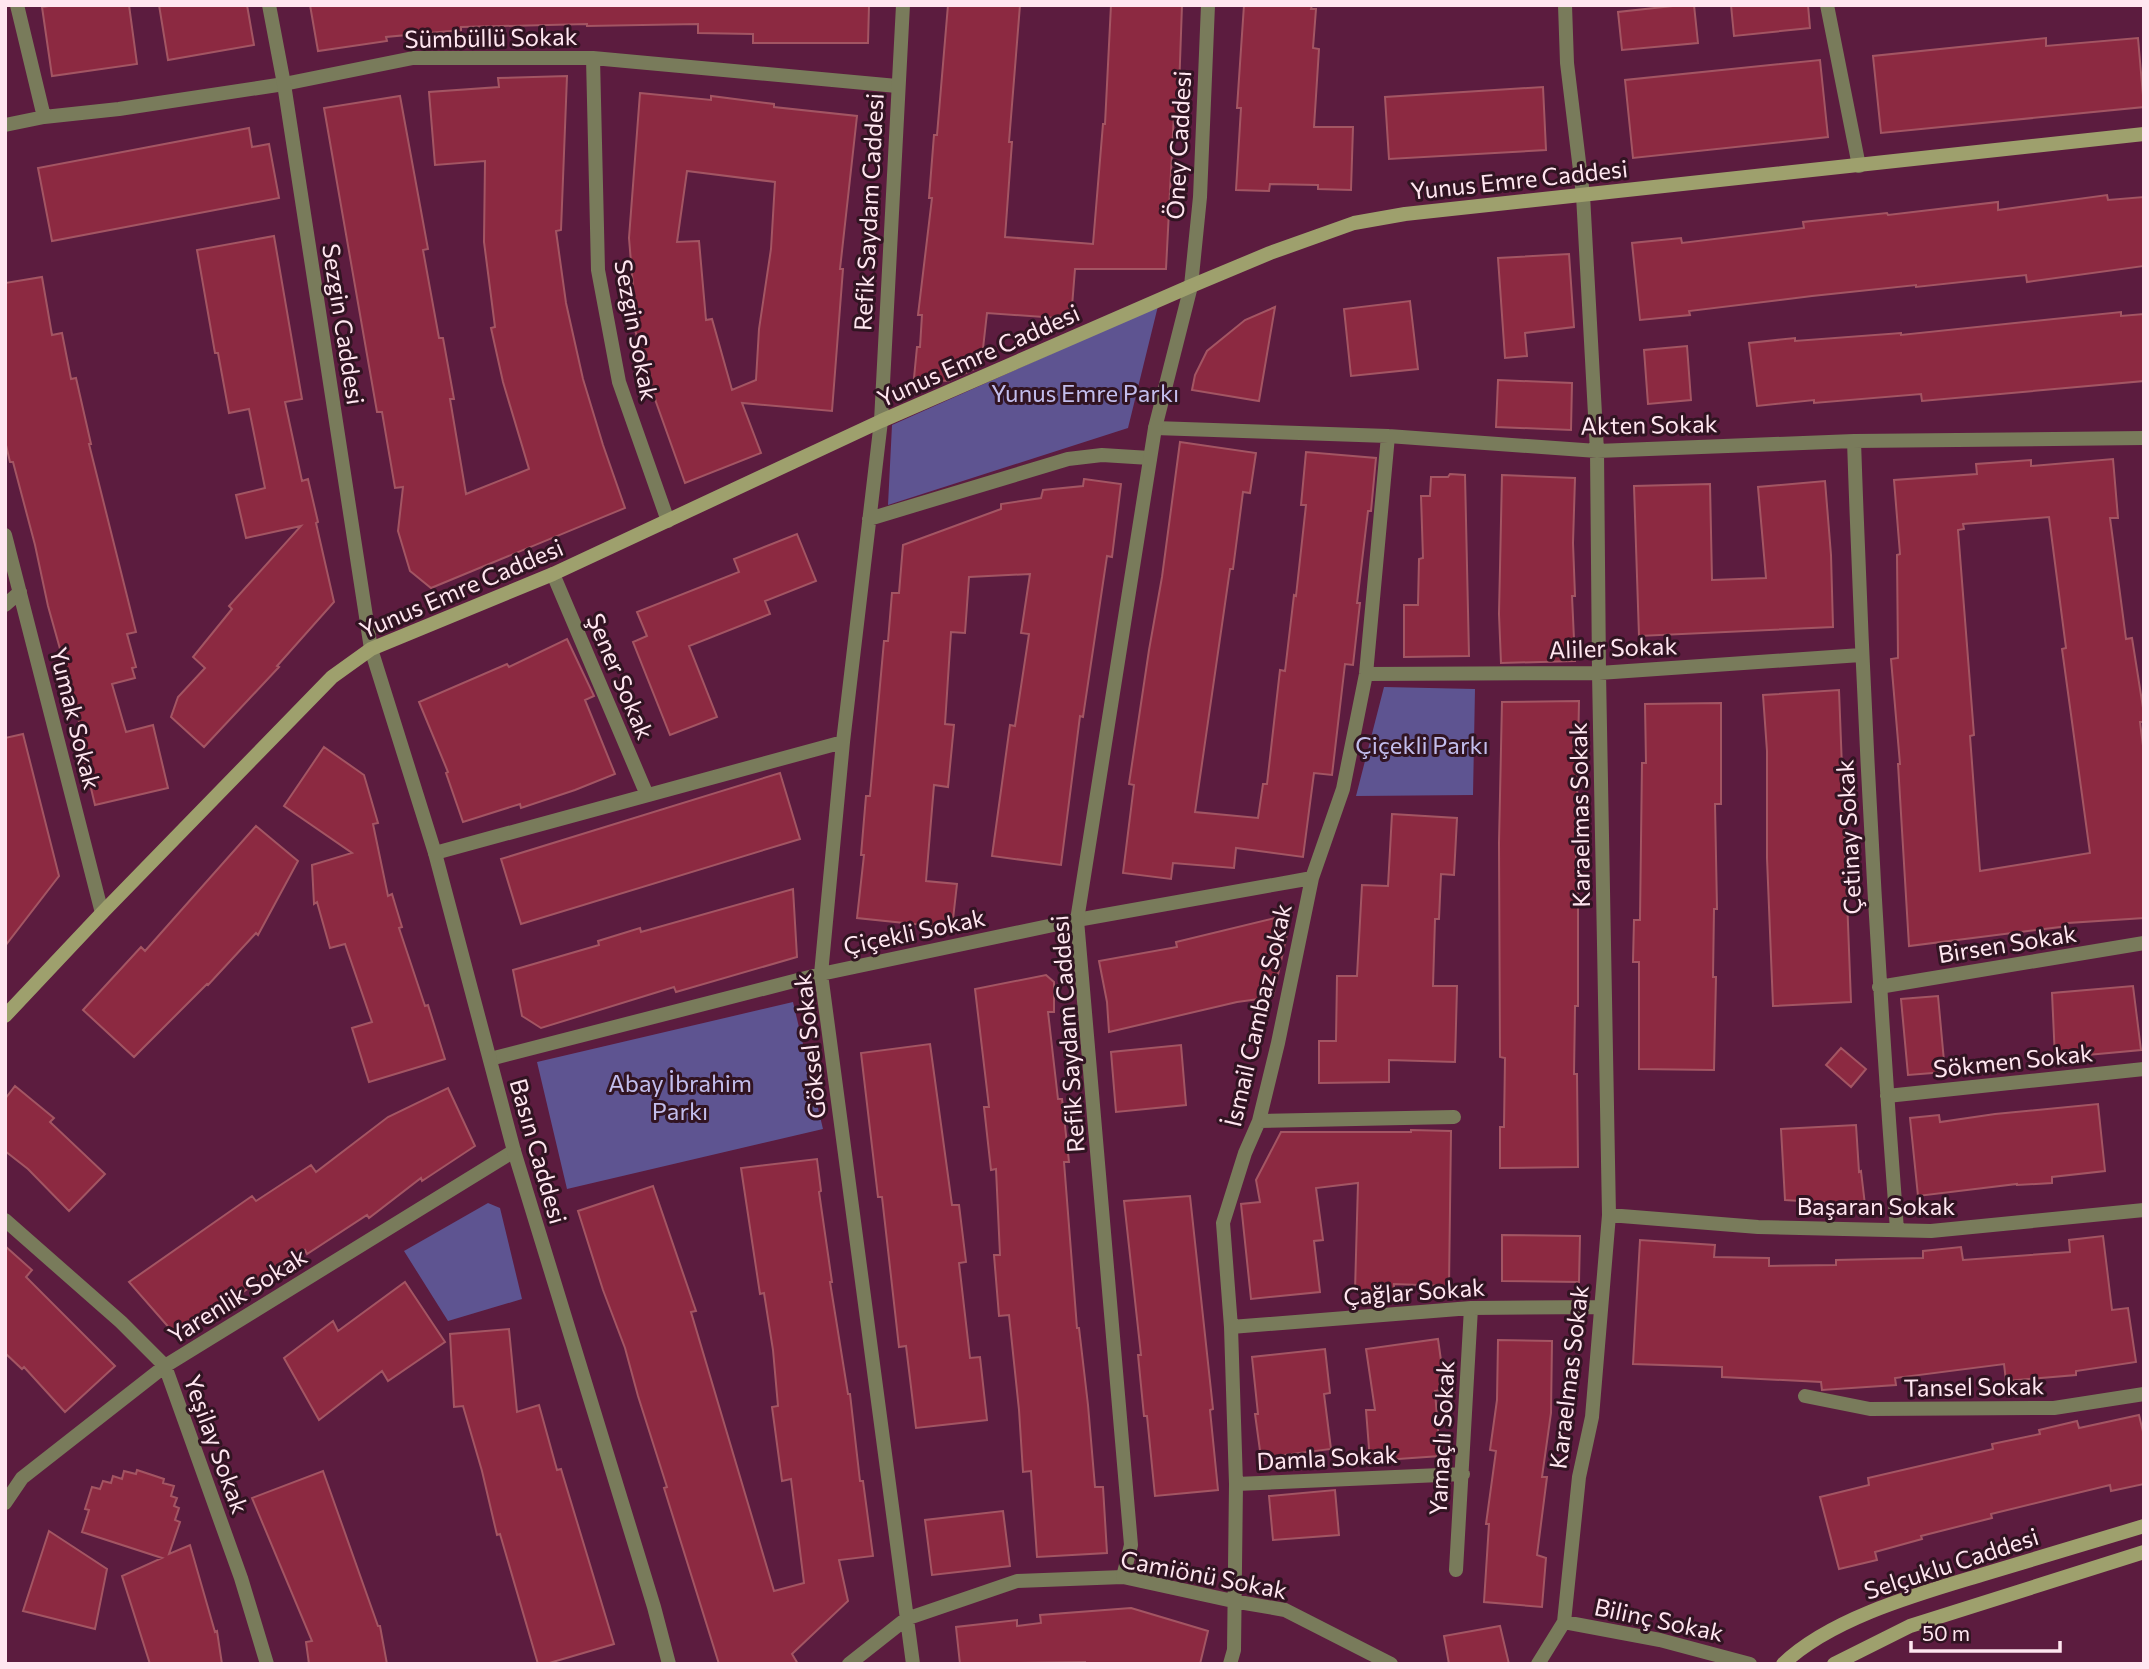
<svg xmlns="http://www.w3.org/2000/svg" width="2149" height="1669" font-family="Commissioner,sans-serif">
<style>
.green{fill:#5e5491}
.building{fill:#8c2941;stroke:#a35563;stroke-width:2;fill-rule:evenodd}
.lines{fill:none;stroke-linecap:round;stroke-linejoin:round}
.minor{stroke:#797b5b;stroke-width:14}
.tertiary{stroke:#797b5b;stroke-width:14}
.secondary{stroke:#9ea06d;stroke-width:14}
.labels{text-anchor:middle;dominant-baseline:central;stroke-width:6;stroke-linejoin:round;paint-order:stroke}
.street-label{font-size:24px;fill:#ffe6f0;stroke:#311422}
.park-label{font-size:24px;fill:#c3beed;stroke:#311422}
</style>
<rect width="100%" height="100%" fill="#5c1c3f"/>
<path class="green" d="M1158,306L1128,428L888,505L892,425Z
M1384,687L1475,689L1473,795L1356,796Z
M793,1002L823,1129L567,1189L537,1062Z
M488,1203L500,1208L522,1299L448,1321L404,1251Z"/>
<path class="building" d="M56,5H129L137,64L52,76L42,7Z
M159,5H247L254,45L168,60Z
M310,5H869L868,43H753V34L698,33V24L587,26V24L461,27V30L386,37L387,41L318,51Z
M948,5H1020L1009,142H1012L1005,237L1093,244L1103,124H1105L1111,5H1182L1179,90L1177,114H1174L1166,269H1075L1071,319L987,313L981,366L948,381L914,378L917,347H920L922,315H918L932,198H929L934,135H937Z
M1244,5H1312L1311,9H1316L1313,48L1319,49L1314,127H1353L1351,190L1318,189V185L1270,184L1269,191L1236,190L1241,108H1237Z
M1682,5H1694L1698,43L1622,50L1618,12Z
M1731,5H1808L1810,28L1734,36Z
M2046,38V46L2138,38L2144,107L1881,133L1873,56Z
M1820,60L1828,137L1633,158L1625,80Z
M567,76L561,230L556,231L566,303L583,379L603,445L625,508L431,588L410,571L398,531L403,487L395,488L382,412H377L324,108L400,96L428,249L423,250L439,338H443L454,399H450L466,494L529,469L503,382L491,328L495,327L484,242L485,161L435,165L429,92L499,87L498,78Z
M1543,87L1546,150L1389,159L1385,97Z
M640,93L711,100V96L774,104V107L857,116L840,269H843L832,411L742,403L761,453L685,483L656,402L633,323H636L629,238ZM687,171L775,182L771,249L759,329L756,380L732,390L712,319L706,320L699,241L677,242Z
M249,128L252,147L269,144L279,198L52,241L38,168Z
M2107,195L2108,200L2144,197V266L2027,282L2026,275L1916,287V285L1812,296L1689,311L1690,315L1640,320L1632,243L1681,238L1682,243L1804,228L1803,222L1887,213L1888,215L1998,202V210Z
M274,236L302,399L285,402L302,481L308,479L318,522L316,523L334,602L277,666L279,667L204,747L171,717L178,697L205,668L193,657L232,609L229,606L301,526L246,538L236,495L265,488L249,409L229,413L218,353H215L197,250Z
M1569,254L1574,327L1525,333L1527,356L1505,358L1498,258Z
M42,277L52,335L62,333L71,379L76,378L91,444H89L136,632L127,634L136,667L132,668L135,678L112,684L126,732L153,725L168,788L95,805L80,742L85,741L61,663H64L48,606L35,545L13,462H10L5,441V283Z
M1410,301L1418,369L1351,376L1344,309Z
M1275,307L1259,401L1192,390L1195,375L1207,351L1245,320Z
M2121,312V316L2144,314V381L1922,401L1921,394L1814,403V400L1757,406L1749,343L1795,338V341L1901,333V335Z
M1687,346L1691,400L1648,404L1644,350Z
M1498,380L1572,383L1571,430L1496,427Z
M1180,442L1256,453L1250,493L1243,492L1233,569H1230L1195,812L1258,818L1263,784H1267L1280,670L1285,671L1294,595L1296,596L1306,505H1301L1306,452L1376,458L1371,511H1368L1357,603H1360L1353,665L1345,664L1332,775L1314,773L1303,857L1236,848L1234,868L1173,863L1171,879L1123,873L1134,785L1129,784L1149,650L1162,577Z
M2113,459L2118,518H2110L2126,639L2132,638L2144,714V722H2140L2144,754V918L2068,923V926L1909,946L1898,764H1900L1891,659L1898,658L1897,555L1900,554L1894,480L1977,474L1976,464L2031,460V466ZM2049,517L2066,648L2062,649L2090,853L1980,871L1970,736L1974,735L1958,530L1964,529L1963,524Z
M1450,474L1465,475L1469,656L1404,657V605H1418L1419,559L1423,558L1421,496H1430L1431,477H1448Z
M1502,475L1575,478L1573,543L1575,596H1572L1575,661L1501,663L1499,614Z
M1084,479L1121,484L1112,557L1107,556L1083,717L1080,716L1061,865L992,856L1010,725L1015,726L1029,634L1021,633L1030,574L969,577L965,633L951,632L945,724L954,725L948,787L934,785L926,881L957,884L952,928L857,918L864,855H861L866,796H870L884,641H888L892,593H899L903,545L1001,509V504L1041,498L1043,490L1083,486Z
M1825,481L1831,555L1833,627L1639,636L1634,486L1710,484L1712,580L1766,578L1758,487Z
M797,534L816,581L765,601L770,614L689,646L717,717L670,735L633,642L647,636L637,612L739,572L734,559Z
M567,639L594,696L585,700L615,774L575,790L521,808L520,804L463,822L446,773L448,772L419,702L507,664L509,667Z
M1839,690L1851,1002L1773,1006L1767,858V751L1763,695Z
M1579,701L1576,857H1578V1006H1575L1574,1074H1577L1578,1167L1500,1168V1127H1504L1505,1058L1500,1057L1499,843L1502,702Z
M1721,703V804H1715L1717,909H1714L1713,977H1716L1714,1070L1639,1069V962H1633L1634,920H1640L1642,763H1646L1645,704Z
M23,734L59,876L5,946V738Z
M324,747L364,775L378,823L373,824L388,896L392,894L402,927L399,928L425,1006L428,1005L445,1059L369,1082L352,1028L372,1022L345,944L330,948L317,902L314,904L312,865L352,853L284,806Z
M780,773L800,839L521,924L501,859Z
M1392,814L1457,818L1454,875L1441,874L1439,919H1435L1433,986H1457L1455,1062L1389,1060V1082L1319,1083V1041H1336L1337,976H1357L1362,885L1388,886Z
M256,826L298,861L258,935L256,933L208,985L207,984L134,1057L83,1010L141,947L145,951Z
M793,889L797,957L676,992L674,987L541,1028L522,1016L513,970L599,945L598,941L640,928L641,932Z
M1283,916L1287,934L1273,997L1237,1002L1109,1032L1107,1002L1099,961L1177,947L1176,942Z
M1046,975L1054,982V1012H1048L1058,1099H1062L1069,1162H1064L1077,1328H1079L1088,1405L1095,1487H1103L1107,1553L1037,1557L1031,1471L1023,1472L1019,1410L1009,1315L999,1316L994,1255H1000L996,1169L991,1170L984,1107H989L975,989Z
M2133,986L2141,1050L2055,1058L2052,993Z
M1938,996L1945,1072L1908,1075L1901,999Z
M930,1044L952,1205H959L966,1262L959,1263L970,1358L980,1357L987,1420L916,1428L906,1346L899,1347L882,1197H878L861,1053Z
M1181,1045L1186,1105L1116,1112L1111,1052Z
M1841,1048L1866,1069L1851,1087L1826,1065Z
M15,1086L54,1118L50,1122L105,1174L69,1211L28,1169L5,1151V1099Z
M448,1088L475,1146L422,1181L421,1178L369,1218L367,1215L307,1254L305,1250L240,1294L237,1291L179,1339L129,1282L252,1196L256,1201L311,1165L316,1172L388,1117Z
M2098,1104L2105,1171L2052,1177V1183L2017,1185V1184L1918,1196L1910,1118L1939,1115L1940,1122L1995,1114Z
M1856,1125L1859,1172L1861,1171L1865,1205L1785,1200L1781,1129Z
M1411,1130L1451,1131L1449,1286L1394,1284V1292L1355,1291L1358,1183L1316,1188L1323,1240L1314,1241L1320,1292L1251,1299L1241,1204L1260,1202L1256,1180L1281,1132H1411Z
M817,1159L821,1191L819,1192L832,1282H830L848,1394H850L860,1481H863L873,1556L839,1560L848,1601L792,1654L798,1664H719L664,1488L667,1487L638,1396L625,1348L603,1290L578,1211L653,1186L696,1311L691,1312L774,1591L804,1583L791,1479L782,1481L772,1407L778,1406L773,1350L764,1293L760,1294L741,1168Z
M1190,1196L1213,1409L1210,1410L1218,1490L1155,1496L1147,1416H1144L1138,1355H1141L1124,1201Z
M1502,1235L1580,1236L1579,1282L1502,1281Z
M2103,1236L2112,1310L2128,1308L2136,1362L2076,1371V1375L2006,1381L2004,1364L1895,1378L1896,1385L1822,1390L1821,1382L1722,1377V1367L1633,1364L1640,1240L1715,1245L1714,1257L1769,1258V1266L1836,1265V1260L1923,1258V1251L1961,1247L1963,1260L2070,1252L2069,1240Z
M5,1246L32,1270L26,1277L115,1366L65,1412L24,1367L22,1369L5,1353Z
M405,1282L445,1342L388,1381L382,1371L319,1420L284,1358L333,1321L338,1331Z
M509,1329L517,1412L539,1405L557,1470L561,1469L614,1644L546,1664H538L500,1534L497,1535L482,1471L463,1406L454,1407L450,1334Z
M1438,1339L1445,1389L1435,1391L1440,1456L1370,1461L1366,1410H1375L1366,1349Z
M1498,1340L1552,1341L1551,1413L1542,1477H1547L1537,1555L1546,1558L1542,1607L1484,1602L1489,1524H1486L1496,1451L1490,1450L1497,1400Z
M1325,1349L1330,1393L1324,1394L1331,1449L1261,1458L1255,1414H1258L1252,1357Z
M2139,1415L2144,1436V1484L2111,1491L2110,1485L1991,1514L1992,1518L1921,1536L1922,1539L1875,1552L1877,1560L1839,1569L1820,1497L1869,1485L1868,1478L1993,1449L1992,1444L2040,1434L2039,1430L2077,1421L2079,1428Z
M137,1470L164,1479L163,1483L174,1486L171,1496L177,1498L174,1506L179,1508L175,1520L180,1522L169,1554L190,1545L215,1632L217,1631L222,1664H150L122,1576L162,1558L82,1532L89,1510L85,1509L92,1487L100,1489L103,1481L111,1483L113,1476L122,1479L124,1471L136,1474Z
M323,1471L378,1626H380L387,1664H309L306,1642L312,1641L252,1498Z
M1335,1490L1339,1535L1273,1540L1269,1496Z
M1003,1511L1010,1566L932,1575L925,1520Z
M49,1531L107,1569L95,1629L23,1611Z
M1131,1608L1208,1631L1200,1664H1085V1662L960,1664L956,1627L1017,1620V1626L1041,1623L1040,1615Z
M1500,1626L1509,1664H1449L1444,1636Z"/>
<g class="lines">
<path class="minor" d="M17,5L44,117
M1827,5L1859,166
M593,58L598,270L619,382L668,521
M5,125L44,117L119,109L284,84L413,58H593L897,86
M881,421L843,742L821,974L913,1664
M1155,428L1388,436L1597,451L1854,441L2144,438
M1854,441C1863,704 1877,967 1897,1230
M869,519L1068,459L1102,455L1150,458
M5,535L102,913
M553,574L647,795
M5,605L20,592
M1366,674L1599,673L1861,655
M435,853L843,742
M1879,987L2144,943
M490,1059L821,974L1077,920L1312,878
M1887,1096L2144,1069
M1259,1121L1454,1117
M1609,1215L1758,1227L1931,1231L2144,1210
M5,1220L121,1322L165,1366L241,1578L267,1664
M1231,1327L1471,1308L1601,1307
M1236,1484L1463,1474
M5,1503L22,1478L165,1366L514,1151
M1456,1570L1471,1308
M1564,1622L1579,1477L1592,1417L1609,1215L1599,673L1597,451L1583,195L1567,63L1565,5
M849,1664L906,1619L1017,1581L1123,1577L1233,1601L1285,1610L1391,1664
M1230,1664L1234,1650L1236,1484L1231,1327L1223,1223L1245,1153L1259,1121L1278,1043L1312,878L1343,789L1366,674L1388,436
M1538,1664L1564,1622L1660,1640L1750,1664"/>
<path class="tertiary" d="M269,5L284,84L371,649L435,853L514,1151L654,1607L669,1664
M881,421L903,5
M1805,1396L1870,1409L2054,1408L2144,1394
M1123,1577L1131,1545L1077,920L1155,428L1191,286L1200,197L1208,5"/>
<path class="secondary" d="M5,1016L102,913L332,677L371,649L553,574L881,421L1191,286L1270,253L1354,223L1405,214L2144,134
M1783,1664C1831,1618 1918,1594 1981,1575C2035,1559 2089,1542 2144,1526
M1834,1664L1910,1626L2144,1552"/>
</g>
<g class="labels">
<g class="street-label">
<text transform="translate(491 37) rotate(-1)">Sümbüllü Sokak</text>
<text transform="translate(1178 145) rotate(-87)">Öney Caddesi</text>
<text transform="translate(1519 179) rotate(-6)">Yunus Emre Caddesi</text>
<text transform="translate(868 212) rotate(-87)">Refik Saydam Caddesi</text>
<text transform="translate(344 324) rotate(81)">Sezgin Caddesi</text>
<text transform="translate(637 330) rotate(79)">Sezgin Sokak</text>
<text transform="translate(978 355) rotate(-24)">Yunus Emre Caddesi</text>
<text transform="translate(1649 424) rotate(-1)">Akten Sokak</text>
<text transform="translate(461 588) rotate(-23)">Yunus Emre Caddesi</text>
<text transform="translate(1613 647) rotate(-2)">Aliler Sokak</text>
<text transform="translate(621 676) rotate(67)">Şener Sokak</text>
<text transform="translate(76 718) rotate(76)">Yumak Sokak</text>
<text transform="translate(1579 815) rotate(-91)">Karaelmas Sokak</text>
<text transform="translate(1848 837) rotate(-93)">Çetinay Sokak</text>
<text transform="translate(914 931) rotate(-12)">Çiçekli Sokak</text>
<text transform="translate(2007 943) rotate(-9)">Birsen Sokak</text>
<text transform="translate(1257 1015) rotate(-77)">İsmail Cambaz Sokak</text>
<text transform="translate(1067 1034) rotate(-94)">Refik Saydam Caddesi</text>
<text transform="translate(809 1046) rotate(-96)">Göksel Sokak</text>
<text transform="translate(2013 1060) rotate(-6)">Sökmen Sokak</text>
<text transform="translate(539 1151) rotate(74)">Basın Caddesi</text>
<text x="1876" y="1205">Başaran Sokak</text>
<text transform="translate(1414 1291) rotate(-4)">Çağlar Sokak</text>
<text transform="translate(237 1295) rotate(-32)">Yarenlik Sokak</text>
<text transform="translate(1568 1377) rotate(-83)">Karaelmas Sokak</text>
<text transform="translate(1974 1386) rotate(-1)">Tansel Sokak</text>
<text transform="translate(1441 1438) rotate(-87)">Yamaçlı Sokak</text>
<text transform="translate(217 1444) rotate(70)">Yeşilay Sokak</text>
<text transform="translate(1327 1457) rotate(-3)">Damla Sokak</text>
<text transform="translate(1951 1563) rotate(-18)">Selçuklu Caddesi</text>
<text transform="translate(1204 1574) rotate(11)">Camiönü Sokak</text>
<text transform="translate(1659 1619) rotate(12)">Bilinç Sokak</text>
</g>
<g class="park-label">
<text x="1085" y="392">Yunus Emre Parkı</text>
<text x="1422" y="744">Çiçekli Parkı</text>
<text x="680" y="1082">Abay İbrahim<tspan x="680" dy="28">Parkı</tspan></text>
</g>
</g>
<rect width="2149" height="1669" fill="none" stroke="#ffe6f0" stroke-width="14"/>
<path d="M1911 1641v10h149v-10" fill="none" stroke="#ffe6f0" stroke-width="3.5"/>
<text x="1922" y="1641" font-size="21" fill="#ffe6f0" stroke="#311422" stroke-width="5" paint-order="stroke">50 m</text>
</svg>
